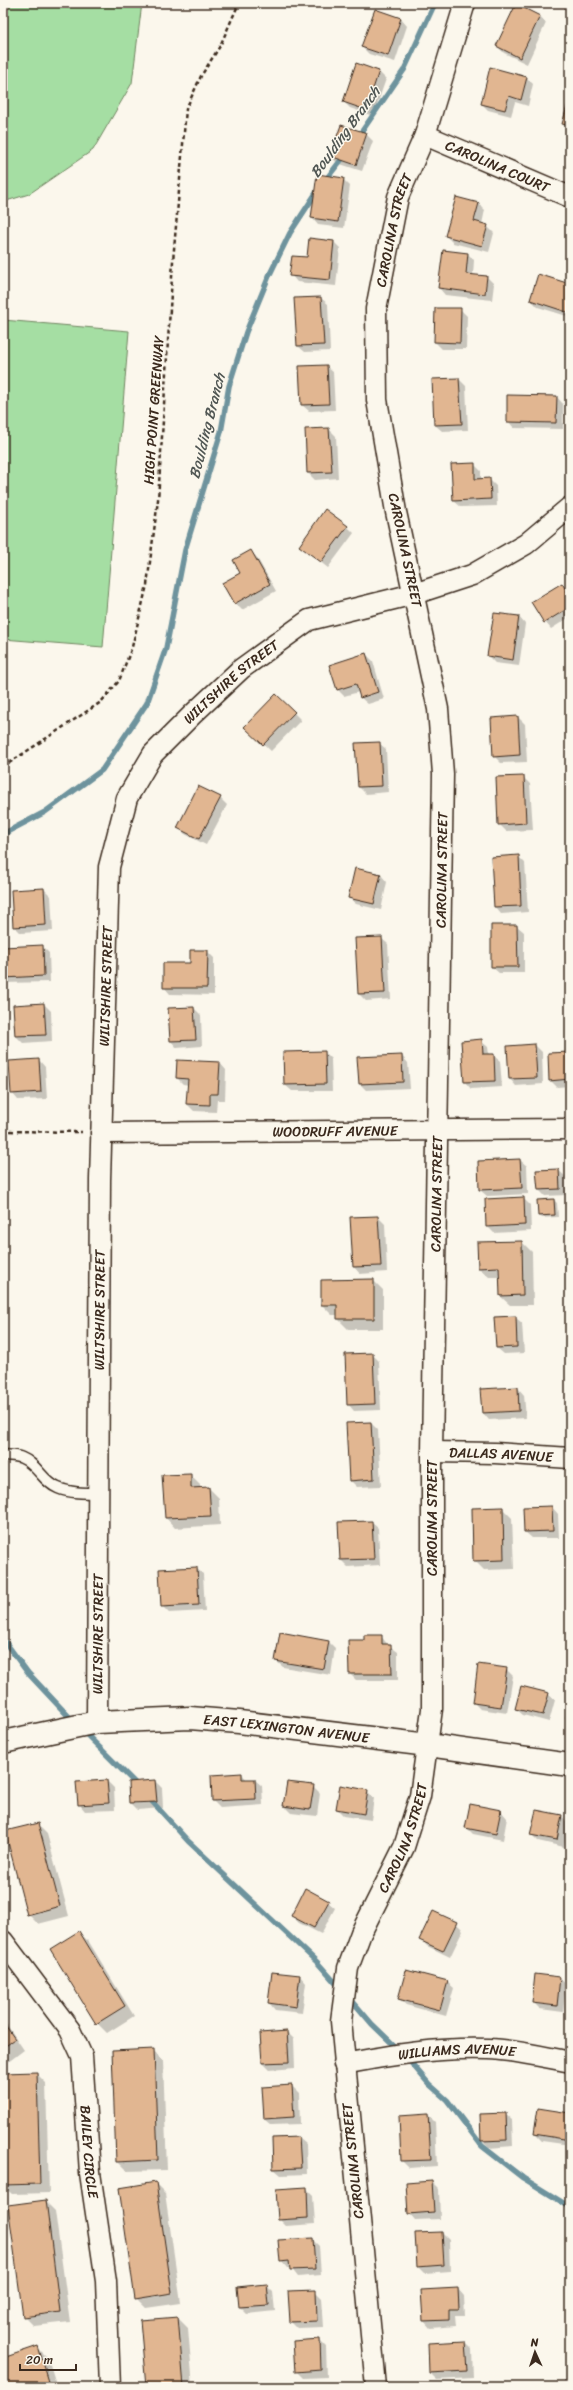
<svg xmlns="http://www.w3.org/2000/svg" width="573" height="2390" font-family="Sriracha,sans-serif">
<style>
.grass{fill:#a5dea3;stroke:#708460}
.shadow{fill:#0003}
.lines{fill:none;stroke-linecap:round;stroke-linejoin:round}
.stream{stroke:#6e939d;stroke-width:5.5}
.building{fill:#e1b691;stroke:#3b2a1e}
.service-casing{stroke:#3b2a1e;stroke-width:13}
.minor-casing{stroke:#3b2a1e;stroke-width:23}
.secondary-casing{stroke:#3b2a1e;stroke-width:25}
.path{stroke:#3b2a1e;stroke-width:2.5;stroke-dasharray:4 3;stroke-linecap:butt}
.service{stroke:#fbf7ec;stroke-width:10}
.minor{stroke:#fbf7ec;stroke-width:20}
.secondary{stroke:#fbf7ec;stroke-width:22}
.labels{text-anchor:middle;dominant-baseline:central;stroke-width:3;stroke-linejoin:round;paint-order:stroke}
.street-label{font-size:14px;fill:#3b2a1e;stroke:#fbf7ec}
.water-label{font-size:15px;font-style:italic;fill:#505653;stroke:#fbf7ec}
</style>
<rect width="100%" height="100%" fill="#fbf7ec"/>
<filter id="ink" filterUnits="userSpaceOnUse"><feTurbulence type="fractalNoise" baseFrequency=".025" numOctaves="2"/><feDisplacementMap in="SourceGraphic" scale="8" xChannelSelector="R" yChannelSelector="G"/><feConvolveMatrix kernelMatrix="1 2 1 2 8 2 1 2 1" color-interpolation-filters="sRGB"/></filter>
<g filter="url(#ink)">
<path class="grass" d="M3,3H142L132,83L93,150L29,194L3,202Z
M3,320L129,331L103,647L3,639Z"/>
<path class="shadow" d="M403,3H415V5Z
M376,10L401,19L407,26L395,62L369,54L362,47Z
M540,16L546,23L527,64L504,53L497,46Z
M356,65L379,72L386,79L373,116L350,108L344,102Z
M527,78L533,84L528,106L515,102L511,116L488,110L482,104Z
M570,99V130L563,124Z
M366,134L373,141L362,171L337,163L331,156Z
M343,179L350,186L344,228L318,225L312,218Z
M479,204L485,210L482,224L487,226L494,233L489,252L453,243L446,236Z
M334,242L340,248L336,286L297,282L291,275L308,258Z
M468,254L474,260L473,276L487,277L494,284L492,300L445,295L439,288Z
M570,285V317L538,307L531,300Z
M321,298L328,304L330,351L305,352L298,346Z
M460,309L467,316L466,349H442L435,342Z
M326,366L333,372L335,410L309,411L302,405Z
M459,379L466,386L468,430L442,431L435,425Z
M557,397L563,404V429L514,428L508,421Z
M329,429L336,436L338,478L315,480L308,473Z
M474,464L481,471V480H490L496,486L497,506L461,507L454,501Z
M347,526L354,533L328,568L300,546Z
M251,551L257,558L276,591L242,610L235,603L241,573Z
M561,585L570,594V617L551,629L545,622Z
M519,617L525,624L519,666L495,663L488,656Z
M366,654L373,661L384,699L368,704L361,698L359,692L344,696L338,690Z
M276,695L301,720L271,751L246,727Z
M518,717L525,724L527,762L501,763L494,756Z
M379,743L386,749L388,792L366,794L359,787Z
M523,777L530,784L533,830L506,831L499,824Z
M220,798L227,805L206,845L185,834L178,827Z
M518,856L525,863L528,912L501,914L495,907Z
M356,870L381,875L387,882L381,910L356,904L349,898Z
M44,889L51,896L53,931L21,933L14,926Z
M517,926L524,932V973H499L492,967Z
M381,938L388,944L391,999L366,1001L359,994Z
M42,946L49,953L50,982L3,983V948Z
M207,951L214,958V995L170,994L164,987Z
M44,1004L51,1011L52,1041L23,1043L16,1036Z
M194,1008L201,1015L202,1046L177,1048L171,1041Z
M481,1041L488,1047L489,1055H493L500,1061L502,1087L471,1089L465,1082Z
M535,1045L542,1052L543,1084L516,1086L510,1079Z
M324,1052L331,1059L332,1091H292L285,1085Z
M570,1053V1086L557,1087L550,1080Z
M402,1056L408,1063L410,1088L366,1090L360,1084Z
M39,1060L45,1067L47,1099L18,1100L12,1093Z
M220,1063L226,1070L225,1100H217L216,1112L194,1111L187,1104L189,1085L183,1084L177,1078Z
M520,1160L527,1166L528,1194L487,1196L480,1190Z
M558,1170L565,1176L566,1195L545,1196L538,1189Z
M523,1198L530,1205L531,1231L494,1233L487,1226Z
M554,1200L557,1203L558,1217L542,1218L539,1215Z
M378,1217L385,1224L387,1272L360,1274L354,1267Z
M522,1242L532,1252L533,1305H510L500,1296V1277H489L479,1268Z
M373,1280L383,1290V1329H348L338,1319V1315H332L322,1305Z
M515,1317L522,1323L524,1353L504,1354L497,1348Z
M372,1354L379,1361L381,1410L354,1411L348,1404Z
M518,1388L524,1395L526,1418L489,1420L483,1413Z
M371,1423L378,1430L381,1486L357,1487L350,1480L347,1424Z
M190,1475L200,1485V1488H209L219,1498L220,1525L175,1528L166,1518Z
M552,1507L558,1514L559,1538H532L525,1532Z
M502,1508L512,1518L514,1569L484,1570L474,1560Z
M371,1522L378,1528L380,1565L348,1567L341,1560Z
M196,1568L203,1574L205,1611L169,1613L162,1606Z
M381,1636L388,1645L398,1652V1680H356L350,1674Z
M329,1642L335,1648L331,1675L283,1667L276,1661Z
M506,1669L513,1676L507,1713L480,1709L474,1703Z
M548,1694L555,1700L549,1722L523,1715L516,1709Z
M242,1774L247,1780H255L262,1786L263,1805L220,1808L213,1801Z
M107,1781L114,1788L115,1810L85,1811L79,1804Z
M155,1781L162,1788L163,1808L137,1810L130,1803L129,1782Z
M313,1786L320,1793L317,1816L291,1813L284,1806Z
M367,1791L374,1798L371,1820L344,1816L337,1809Z
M501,1811L507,1818L503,1840L473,1834L467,1828Z
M536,1811L562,1816L568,1823L564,1847L538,1841L531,1834Z
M37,1824L47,1834L69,1916L38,1924L28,1914Z
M328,1902L335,1908L321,1934L299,1923L292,1916Z
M456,1923L463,1930L450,1957L427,1946L421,1939Z
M79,1932L89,1942L134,2016L107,2033L97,2023Z
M300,1976L306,1983L302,2013L275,2010L269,2003Z
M559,1978L566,1984L563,2012L540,2009L533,2002Z
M447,1982L454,1988L446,2016L406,2005L399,1999Z
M3,2019L24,2050L3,2066Z
M287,2032L294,2039L295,2068L270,2070L263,2063L261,2034Z
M153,2050L163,2060L167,2170L127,2171L117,2161Z
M36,2073L46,2083L49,2193L12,2194L3,2186V2074Z
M292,2086L299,2093L300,2124L271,2125L264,2119Z
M505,2114L512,2120L513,2146L489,2148L482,2141L481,2115Z
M570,2114V2145L542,2141L535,2134Z
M428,2115L435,2122L437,2166L409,2168L402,2161L400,2117Z
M299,2138L306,2144L307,2174L281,2175L274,2169Z
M432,2182L439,2189L440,2219L415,2220L409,2213Z
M155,2183L165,2193L181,2303L146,2308L136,2298Z
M306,2188L313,2195L315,2224L286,2226L279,2219Z
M45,2201L55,2211L70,2322L34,2326L24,2316Z
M442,2233L449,2240L450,2271L425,2273L418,2266Z
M312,2239L319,2246L321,2275L298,2277L291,2268H287L281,2261Z
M266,2285L273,2292L275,2311L247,2314L240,2307L238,2288Z
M458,2289L464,2296L465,2315H455L456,2326L430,2328L424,2321Z
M315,2291L322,2298L324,2327L297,2328L291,2322Z
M178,2318L188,2328L193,2387H147Z
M319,2340L326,2347L327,2377L303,2378L296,2371Z
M465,2342L472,2349L473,2378L437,2380L430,2373Z
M38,2348L48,2358L57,2387H3V2359Z"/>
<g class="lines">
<path class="stream" d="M358,137L404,70L435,3
M324,182L345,155
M3,834L45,812L102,770L147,703L166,648L185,550L221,432L229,386L246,332L269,276L290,233L318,190
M3,1639L28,1673L73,1721
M82,1730L138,1786
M148,1797L188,1841L317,1962L340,1988
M349,1997L372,2024L399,2050
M407,2058L429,2084L447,2100L482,2146L523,2178L570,2207"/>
</g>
<path class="building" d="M516,4L540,16L520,58L496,46Z
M375,9L401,18L388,56L361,47Z
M356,63L379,71L366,110L343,102Z
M490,67L527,77L521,100L509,96L505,110L481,104Z
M570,96V126L562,124Z
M341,125L367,133L356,165L330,156Z
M317,174L344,178L338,222L311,218Z
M456,197L479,203L474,221L488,225L482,246L445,236Z
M309,238L334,241L330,280L289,276L292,256L307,257Z
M443,250L468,253L466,274L487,276L485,294L438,288Z
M538,274L570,284V313L530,300Z
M321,297L324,345L297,346L294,298Z
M435,308H461L460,343L434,342Z
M327,365L329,404L301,405L299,366Z
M459,378L462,424L434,425L432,379Z
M507,395L557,396L556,423L507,422Z
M329,428L332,472L307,473L305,429Z
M475,463V479L490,478L491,499L453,501L451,464Z
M325,509L348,526L321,562L299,546Z
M251,550L270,584L234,604L222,583L240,573L233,560Z
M562,583L570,597V607L544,623L531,602Z
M494,613L519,616L513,660L487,656Z
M366,653L378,692L360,698L356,684L337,690L329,665Z
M276,694L295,712L263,745L244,727Z
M518,716L520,755L493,757L491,718Z
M380,742L382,786L358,787L355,743Z
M524,776L526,823L498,825L496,777Z
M198,786L221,797L199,839L177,828Z
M519,855L521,906L494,907L491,857Z
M355,868L381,874L374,904L348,898Z
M44,888L46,925L13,927L11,890Z
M491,925H517L518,967H491Z
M382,937L385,993L358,994L355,938Z
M43,945L44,976L3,978V947Z
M190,950H208L207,988H163V963H190Z
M44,1003L46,1035L15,1036L13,1005Z
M194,1007L196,1040L170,1041L168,1008Z
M482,1039L483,1054H494L495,1081L464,1082L461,1041Z
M535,1044L537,1078L509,1079L507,1046Z
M325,1051L326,1084L284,1085L283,1052Z
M570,1052V1079L549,1081L548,1053Z
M402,1055L403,1082L359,1084L357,1057Z
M39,1059L41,1092L11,1094L9,1061Z
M177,1060L220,1062L218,1094H210V1105L186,1104L188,1079L176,1078Z
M520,1159L522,1188L479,1190L478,1161Z
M559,1169L560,1189L538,1190L536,1170Z
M524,1197L525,1225L486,1227L485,1199Z
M554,1199L555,1215L538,1216L537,1200Z
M378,1216L381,1266L353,1267L350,1217Z
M522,1241L523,1295L500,1296L499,1267L478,1268L477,1242Z
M374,1279V1319H337V1305H321V1280Z
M516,1316L517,1347L496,1348L494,1317Z
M373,1353L375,1404L347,1405L345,1354Z
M518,1387L519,1411L482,1413L480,1389Z
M371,1422L374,1479L349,1481L346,1423Z
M191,1474V1488L209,1487L211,1516L165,1518L162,1475Z
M552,1506L553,1531L524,1532L523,1507Z
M503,1507L504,1560L473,1561L472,1508Z
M372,1521L374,1559L340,1560L338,1522Z
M197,1567L199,1605L161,1607L159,1569Z
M280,1632L329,1641L324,1669L275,1661Z
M364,1635H382V1644H391L392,1674H349L348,1640H364Z
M478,1664L507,1668L501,1707L473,1703Z
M521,1686L549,1693L543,1715L515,1709Z
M570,1695V1718H566Z
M242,1773V1779H255L256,1799L212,1801L211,1775Z
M107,1780L109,1803L78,1805L76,1782Z
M155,1780L157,1802L129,1803L128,1782Z
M287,1782L314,1785L310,1810L283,1806Z
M340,1785L368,1790L364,1814L336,1809Z
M470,1804L501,1810L496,1834L465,1828Z
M536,1810L562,1815L557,1840L530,1835Z
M38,1823L60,1906L27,1915L5,1831Z
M305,1888L329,1901L314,1928L291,1916Z
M433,1911L457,1922L443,1951L419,1940Z
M79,1931L125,2006L96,2024L50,1949Z
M406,1970L448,1981L440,2010L398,1999Z
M272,1972L300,1975L296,2007L268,2003Z
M535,1974L560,1977L557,2006L532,2003Z
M3,2022L15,2039L3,2048Z
M287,2031L289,2062L262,2063L260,2033Z
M154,2049L158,2160L116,2162L112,2051Z
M37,2072L40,2184L3,2185V2073Z
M292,2085L294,2117L264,2119L262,2087Z
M538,2108L570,2113V2140L534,2134Z
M506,2113L507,2140L481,2141L480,2114Z
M428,2114L431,2160L401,2161L399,2116Z
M299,2137L301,2168L273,2169L272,2138Z
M432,2181L434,2212L408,2214L406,2183Z
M156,2182L172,2293L135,2299L119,2188Z
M307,2187L308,2218L278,2220L276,2189Z
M46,2200L60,2312L23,2317L8,2205Z
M442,2232L444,2265L417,2267L415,2233Z
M313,2238L315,2269L290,2270L289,2261L280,2262L278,2240Z
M267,2284L269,2305L239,2307L237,2287Z
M458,2288L459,2309H449V2320L423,2321L421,2290Z
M316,2290L317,2321L290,2322L288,2291Z
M178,2317L184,2387H146L140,2320Z
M320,2339L321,2370L295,2372L293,2341Z
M465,2341L467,2371L429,2373L428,2343Z
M38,2346L50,2385L3,2387V2358Z"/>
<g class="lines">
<defs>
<path id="service" d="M3,1455C9,1456 16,1455 22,1458C37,1464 43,1482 58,1488C70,1493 84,1493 98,1493"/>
<g id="minor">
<path id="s1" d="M425,135L570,197"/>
<path id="s2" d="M101,1133L570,1129"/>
<path id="s3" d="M432,1452L495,1453L570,1458"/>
<path id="s4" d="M97,1722L100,1180L109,867L127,798L153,754L193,714L241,669L309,620L414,594L472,575L526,544L570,507"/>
<path id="s5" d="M3,1941L70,2030L82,2056L90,2173L106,2281L110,2387"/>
<path id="s6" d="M344,2064C391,2055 440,2047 489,2049C516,2050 544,2057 570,2062"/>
<path id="s7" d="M376,2387L341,2021L348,1968L361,1933L404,1847L420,1796L432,1709V1452L443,774L438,709L396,512L377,400L376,309L398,197L425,135L465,3"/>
</g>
<g id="secondary">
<path id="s8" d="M3,1742L97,1722L190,1718L239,1722L428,1745L570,1765"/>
</g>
</defs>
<use href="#service" class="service-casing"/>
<use href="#minor" class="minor-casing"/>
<use href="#secondary" class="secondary-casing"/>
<path class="path" d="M3,767L101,702L119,681L132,647L147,585L158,500L173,261L186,109L201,76L220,46L239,3
M3,1131L82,1132"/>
<use href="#service" class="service"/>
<use href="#minor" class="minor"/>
<use href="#secondary" class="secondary"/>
</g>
</g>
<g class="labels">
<g class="street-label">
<text stroke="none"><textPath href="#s1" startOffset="79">CAROLINA COURT</textPath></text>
<text stroke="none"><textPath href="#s7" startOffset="2183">CAROLINA STREET</textPath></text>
<text transform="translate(154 410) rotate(-86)">HIGH POINT GREENWAY</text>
<text transform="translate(405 550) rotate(78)">CAROLINA STREET</text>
<text stroke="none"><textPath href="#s4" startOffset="1084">WILTSHIRE STREET</textPath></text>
<text stroke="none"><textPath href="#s7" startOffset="1535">CAROLINA STREET</textPath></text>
<text stroke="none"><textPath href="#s4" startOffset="736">WILTSHIRE STREET</textPath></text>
<text stroke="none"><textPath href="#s2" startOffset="234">WOODRUFF AVENUE</textPath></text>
<text stroke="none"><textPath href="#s7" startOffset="1211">CAROLINA STREET</textPath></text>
<text stroke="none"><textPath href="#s4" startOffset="412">WILTSHIRE STREET</textPath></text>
<text stroke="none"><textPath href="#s3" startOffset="69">DALLAS AVENUE</textPath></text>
<text transform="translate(432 1518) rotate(-90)">CAROLINA STREET</text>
<text stroke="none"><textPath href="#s4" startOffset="88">WILTSHIRE STREET</textPath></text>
<text stroke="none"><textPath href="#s8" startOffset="286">EAST LEXINGTON AVENUE</textPath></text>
<text stroke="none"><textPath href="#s7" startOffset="563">CAROLINA STREET</textPath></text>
<text stroke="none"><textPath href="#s6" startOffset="114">WILLIAMS AVENUE</textPath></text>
<text stroke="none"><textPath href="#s5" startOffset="236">BAILEY CIRCLE</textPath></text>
<text transform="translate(353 2161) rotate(-96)">CAROLINA STREET</text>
</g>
<g class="water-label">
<text transform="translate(345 132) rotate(-54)">Boulding Branch</text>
<text transform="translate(207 426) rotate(-76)">Boulding Branch</text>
</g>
</g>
<rect width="573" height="2390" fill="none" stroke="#fbf7ec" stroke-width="16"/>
<rect x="8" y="8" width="557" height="2374" fill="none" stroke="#3b2a1e" stroke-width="1.5" filter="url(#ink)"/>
<g transform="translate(535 2352) rotate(357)" stroke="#fbf7ec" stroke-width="3" paint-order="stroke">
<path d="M0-3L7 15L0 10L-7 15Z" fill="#3b2a1e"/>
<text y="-6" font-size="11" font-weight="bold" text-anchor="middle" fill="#3b2a1e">N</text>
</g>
<path d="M20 2364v6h56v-6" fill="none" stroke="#3b2a1e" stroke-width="2"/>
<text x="26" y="2364" font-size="12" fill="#3b2a1e" stroke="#fbf7ec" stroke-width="3" paint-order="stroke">20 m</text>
</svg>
